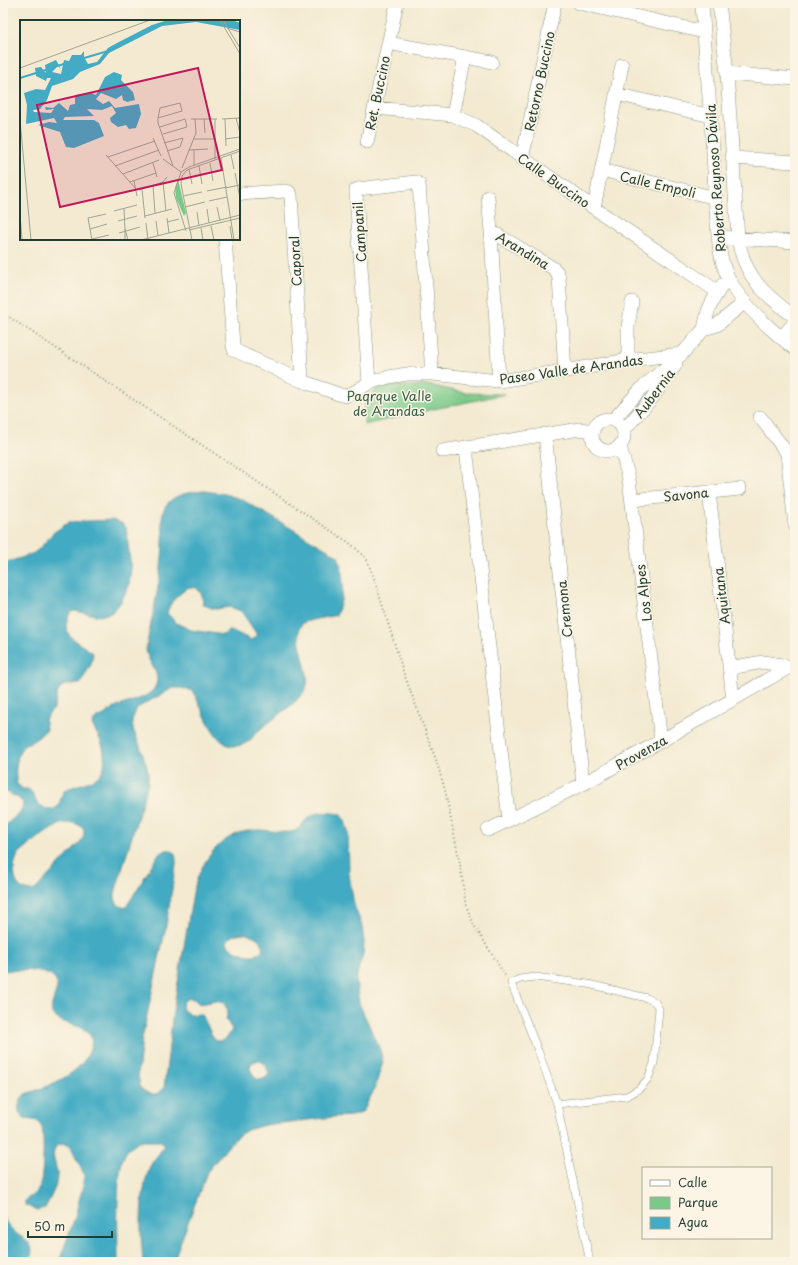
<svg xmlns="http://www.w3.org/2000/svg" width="798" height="1265" font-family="'Playpen Sans',sans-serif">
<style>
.green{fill:#7ac989;stroke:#4c835e}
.water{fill:#43abc3;stroke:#31747c;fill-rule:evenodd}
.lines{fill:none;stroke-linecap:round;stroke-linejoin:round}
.lane-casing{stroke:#899482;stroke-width:8}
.street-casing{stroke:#899482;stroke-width:14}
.path{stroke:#899482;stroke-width:2;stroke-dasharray:1 3;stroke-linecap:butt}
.lane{stroke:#fff;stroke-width:7}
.street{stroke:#fff;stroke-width:13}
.labels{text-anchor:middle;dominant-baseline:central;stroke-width:3;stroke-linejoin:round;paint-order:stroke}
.street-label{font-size:13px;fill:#1f3d34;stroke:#fcf5e5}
.park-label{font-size:13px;fill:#366049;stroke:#fcf5e5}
.inset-river{fill:none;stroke:#43abc3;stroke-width:2}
.inset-road{fill:none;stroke:#9ea592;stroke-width:1}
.view{fill:#c2185b;fill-opacity:0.15;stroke:#c2185b;stroke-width:2}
.inset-edge{fill:none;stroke:#1f3d34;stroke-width:2}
</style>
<rect width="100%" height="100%" fill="#fcf5e5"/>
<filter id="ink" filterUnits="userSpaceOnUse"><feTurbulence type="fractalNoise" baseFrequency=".025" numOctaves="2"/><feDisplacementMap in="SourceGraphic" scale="8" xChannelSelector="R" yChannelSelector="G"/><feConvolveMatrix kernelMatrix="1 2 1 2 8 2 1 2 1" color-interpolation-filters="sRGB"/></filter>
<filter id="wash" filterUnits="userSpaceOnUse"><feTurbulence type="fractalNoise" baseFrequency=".012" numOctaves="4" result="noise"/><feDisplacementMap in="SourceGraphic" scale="16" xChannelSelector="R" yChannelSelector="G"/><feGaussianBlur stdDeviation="0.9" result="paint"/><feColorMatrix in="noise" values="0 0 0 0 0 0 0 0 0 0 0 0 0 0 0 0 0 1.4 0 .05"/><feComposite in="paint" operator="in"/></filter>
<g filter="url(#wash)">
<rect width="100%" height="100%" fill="#f3ead1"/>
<path class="green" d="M428,385L466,393L506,394L420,412L364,425L365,400L380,386Z"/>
<path class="water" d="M204,491L225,494L241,499L338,556C345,574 344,599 336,615C327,618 306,619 301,625C293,635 310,670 307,685C302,702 270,720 257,732C254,735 252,739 249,741C242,746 233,748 226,744C210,735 202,705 192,691L182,688H173L137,708L132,720L133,729L143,754L148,771V783L115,893V899L118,905L125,908L127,906L158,855C162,851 171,846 175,854C176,856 176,861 176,864L166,926L142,1039L138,1074L140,1088C148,1094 156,1098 164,1088L173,1012L193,893C200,861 222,830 258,830C269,830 286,834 295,831C299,829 301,825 304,822C316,810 324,812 340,814L345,821L348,831L349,874L354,905L362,926L364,943L363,954L358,970L356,981L359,1003L380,1050L383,1062L374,1090L363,1111L359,1114L351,1116L333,1117L265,1125L247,1130L235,1138L207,1172L173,1262H143C140,1232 139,1196 150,1167C153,1158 163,1152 164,1143L160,1141H139C134,1144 128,1148 125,1154C115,1170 118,1240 118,1262H59L74,1220L84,1182V1174L70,1146L64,1144L57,1145C49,1156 57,1163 57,1175C57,1187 50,1198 45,1208L37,1210L25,1205V1200C30,1197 38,1192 40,1186C43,1178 45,1131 41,1125C37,1118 30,1121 24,1118C15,1113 19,1100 25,1094C48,1087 85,1073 91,1046C92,1043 92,1038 90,1035C82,1023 65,1026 55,1017C46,1009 57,996 57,986C57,967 15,970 3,971V829C9,819 23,815 23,803L18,798L3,790V563L21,558L34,553L40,548L53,533L69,522L112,520L121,523L126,527L131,569L129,586L120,603L111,613L100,616L75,611L71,612C57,635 77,641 93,653L91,664L80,684L65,685L61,687L57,694L54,708L45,719L46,730C42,734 37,739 31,742C29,743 27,743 25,744C16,752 14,774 17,784L23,789H28C32,792 32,793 34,797C36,804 45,809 52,810L59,806C60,802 61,795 64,791C66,788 71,788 75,786C100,779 108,775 103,747C101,739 95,732 92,724C95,718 98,718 104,715C108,712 112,709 117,707C129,701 155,698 157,681C158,670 147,661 146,649C152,614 162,578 163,542C164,530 158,515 167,504C177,493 191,492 204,491ZM189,587L197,588L202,595L203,604L209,607L216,609L230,607L241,611L256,633V636L251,640L233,631H229L223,635L191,630L176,623L167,613C170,601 179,594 189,587ZM74,823L79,825L84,829V835L81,842L35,890C14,895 10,869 18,855C23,848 53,827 61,824C65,823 70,823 74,823ZM244,933C254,936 265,938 262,951C253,960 239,952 229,947L227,942L228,939L237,934ZM189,998L194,999L199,1004L215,1001L224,1003L228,1011L226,1020L232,1029C229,1037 225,1041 216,1041L212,1036L203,1016L201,1014L190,1015L183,1010C181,1005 183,1000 189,998ZM259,1060L265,1064L269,1073C266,1079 263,1080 256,1079L250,1069L251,1063Z
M3,1217C5,1220 7,1225 10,1228C21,1240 40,1241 28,1262H3Z"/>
</g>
<g filter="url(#ink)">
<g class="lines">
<defs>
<path id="lane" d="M557,1104L627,1096L639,1089L648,1079L654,1063L659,1009L655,1002L647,998L588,984L535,977L520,979L511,983L539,1053L557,1104L590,1262"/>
<path id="street" d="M579,3L704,32
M702,3C705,53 710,102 713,152C714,171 715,190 716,210C718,232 718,255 727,275C739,302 772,331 795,349
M719,3L727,73L738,239C745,278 765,295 795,317
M388,43L492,62
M727,73L795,79
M616,94L711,116
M375,108L453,115L477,126L594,208L718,292
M453,115L465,57
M367,142L397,3
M732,158L795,162
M522,159L555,3
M601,170L716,198
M239,194L286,191L289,192L291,195L302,381
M488,197L491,231
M594,208L622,65
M718,237L795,242
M225,239L233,345L234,350L302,381L341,395L346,396L351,394L369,383L389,377L407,374H432L499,381L565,371L628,360L682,354
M704,329L717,325L745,302
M781,338L795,322
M628,360V327L632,302
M499,381L491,231L553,268L557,272L559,278L565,371
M369,383L356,194V190L358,189L416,182L419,184L432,374
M760,417L787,453L795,525
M592 435a16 16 0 1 1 32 0a16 16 0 1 1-32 0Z
M614,419L642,388L682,354L704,329L708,311L713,300L722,285
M624,430L652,398L676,364
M545,434L583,784
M620,446L629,479L661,741
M466,448L509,820
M442,451L580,429L592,431
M709,492L733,699
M632,500L740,489
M729,668L763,662L793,667
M488,830L583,784L661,741L791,666"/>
</defs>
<use href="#lane" class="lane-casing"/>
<use href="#street" class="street-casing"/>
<path class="path" d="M3,313L351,544L366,558L374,578L403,671L436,760L445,790L460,864L466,906L474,925L506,977"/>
<use href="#lane" class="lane"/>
<use href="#street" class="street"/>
</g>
</g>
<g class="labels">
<g class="street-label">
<text transform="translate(539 81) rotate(-78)">Retorno Buccino</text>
<text transform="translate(377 93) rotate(-78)">Ret. Buccino</text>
<text transform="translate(715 178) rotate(-94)">Roberto Reynoso Dávila</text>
<text transform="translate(554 180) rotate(35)">Calle Buccino</text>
<text transform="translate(658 184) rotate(13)">Calle Empoli</text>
<text transform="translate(359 232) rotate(-94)">Campanil</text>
<text transform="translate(523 250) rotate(31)">Arandina</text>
<text transform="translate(295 261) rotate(-93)">Caporal</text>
<text transform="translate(571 369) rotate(-8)">Paseo Valle de Arandas</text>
<text transform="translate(654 393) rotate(-53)">Aubernia</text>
<text transform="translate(686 494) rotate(-6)">Savona</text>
<text transform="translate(643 593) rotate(-97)">Los Alpes</text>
<text transform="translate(721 596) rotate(-97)">Aquitana</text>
<text transform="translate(564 609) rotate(-96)">Cremona</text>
<text transform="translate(641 752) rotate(-29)">Provenza</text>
</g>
<g class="park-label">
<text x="389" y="395">Paqrque Valle<tspan x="389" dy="15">de Arandas</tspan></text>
</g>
</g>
<g transform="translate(20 20)">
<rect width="220" height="220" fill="#f3ead1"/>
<path d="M158,159L166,193L164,196L156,178L155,168Z" fill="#7ac989"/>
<path d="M148,0H212L220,3V10L176,2L142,6L89,33L80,44L60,52L53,59L32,66L27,80L20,89L13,90L14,92L31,93L34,89L26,90L25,87L33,88L39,83L48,91L50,85L55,84V75L71,73L76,75L85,57L94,52L102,55L101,60L113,72L115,80L107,82L103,80L102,75L96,79L81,73L76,79L83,84L89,81L95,88L119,84L121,94L116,108L109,109L106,105L98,107L91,102L90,98L96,93L92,86L82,90L67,89L74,96L45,97L43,100H74L79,103L84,116L54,128L46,127L40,112L18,105L29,102L37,103L34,98L6,104L7,85L4,73L16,69L25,70L31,58H27L26,61L16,56L15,48L21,47L26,53L25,45L36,40L41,49L38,46L32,52L41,54L44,40L49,41L52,35H61L64,31V37L68,44L77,42L88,28L97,23L132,5Z" fill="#43abc3"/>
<path class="inset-river" d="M37,46L88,31M0,58L29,49"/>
<path class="inset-road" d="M200,0L220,34M203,0L220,28M207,8L220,12M0,48L130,0M138,98L162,91L160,83L140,88L138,98V103L153,146M216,98L220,113M171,99H195M184,99L185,113M202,99L220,98M205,99L206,126M0,100L11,220M140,107L165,99L167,107L143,114M133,118L141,136M173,119H195M205,119L220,117M144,123L163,118L160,127L147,131M169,130L188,129M86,135L116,169M211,135L214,149M88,137L135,121M201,138L214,220M143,139L161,152M195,139V99H197M133,143L137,157M190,143L193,161M174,145V130M95,146L139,130M179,146L182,164M162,148L176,113L175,99M169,149L172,164M215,153L220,178M103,154L139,140M114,161L117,176M110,162L136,153M143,162L146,191M133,166L135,193M205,168L220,165M122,169L125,198M119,170L143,162L147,157M187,171L207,167M163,176L182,172M189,181L207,177M165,187L185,182M197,187L200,201M104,189L105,209M187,189L189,203M94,191L117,185M177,192L179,206M0,193L2,220M125,196L152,189M147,198L149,213M98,201L117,196M136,201L138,216M147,202L159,199M126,203L128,220M191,206L194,220M210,206L212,219M181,208L183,220M70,209L87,204M169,210L220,198M166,211L154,173L161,152L169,147L220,129M99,213L120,207M72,219L89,215M72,220L68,198L86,194M105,220V209L108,220M121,220L220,195M172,220L161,164L162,156L167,150L220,131"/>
<path class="view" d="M178,48L202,150L40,187L17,85Z"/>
<rect width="220" height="220" class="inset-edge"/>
</g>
<rect width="798" height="1265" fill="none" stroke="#fcf5e5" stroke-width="16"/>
<rect x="642" y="1167" width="130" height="72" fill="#fcf5e5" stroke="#a4ab9e"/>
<rect x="650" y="1180" width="20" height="6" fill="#ffffff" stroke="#a4ab9e"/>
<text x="678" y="1187" font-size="12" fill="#1f3d34">Calle</text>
<rect x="650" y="1197" width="20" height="12" fill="#7ac989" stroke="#a4ab9e"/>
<text x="678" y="1207" font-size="12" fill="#1f3d34">Parque</text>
<rect x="650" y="1217" width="20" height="12" fill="#43abc3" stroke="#a4ab9e"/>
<text x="678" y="1227" font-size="12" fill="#1f3d34">Agua</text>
<path d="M28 1231v6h84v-6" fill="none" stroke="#1f3d34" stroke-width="2"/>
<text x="34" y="1231" font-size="12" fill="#1f3d34" stroke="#fcf5e5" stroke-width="3" paint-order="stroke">50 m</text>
</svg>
